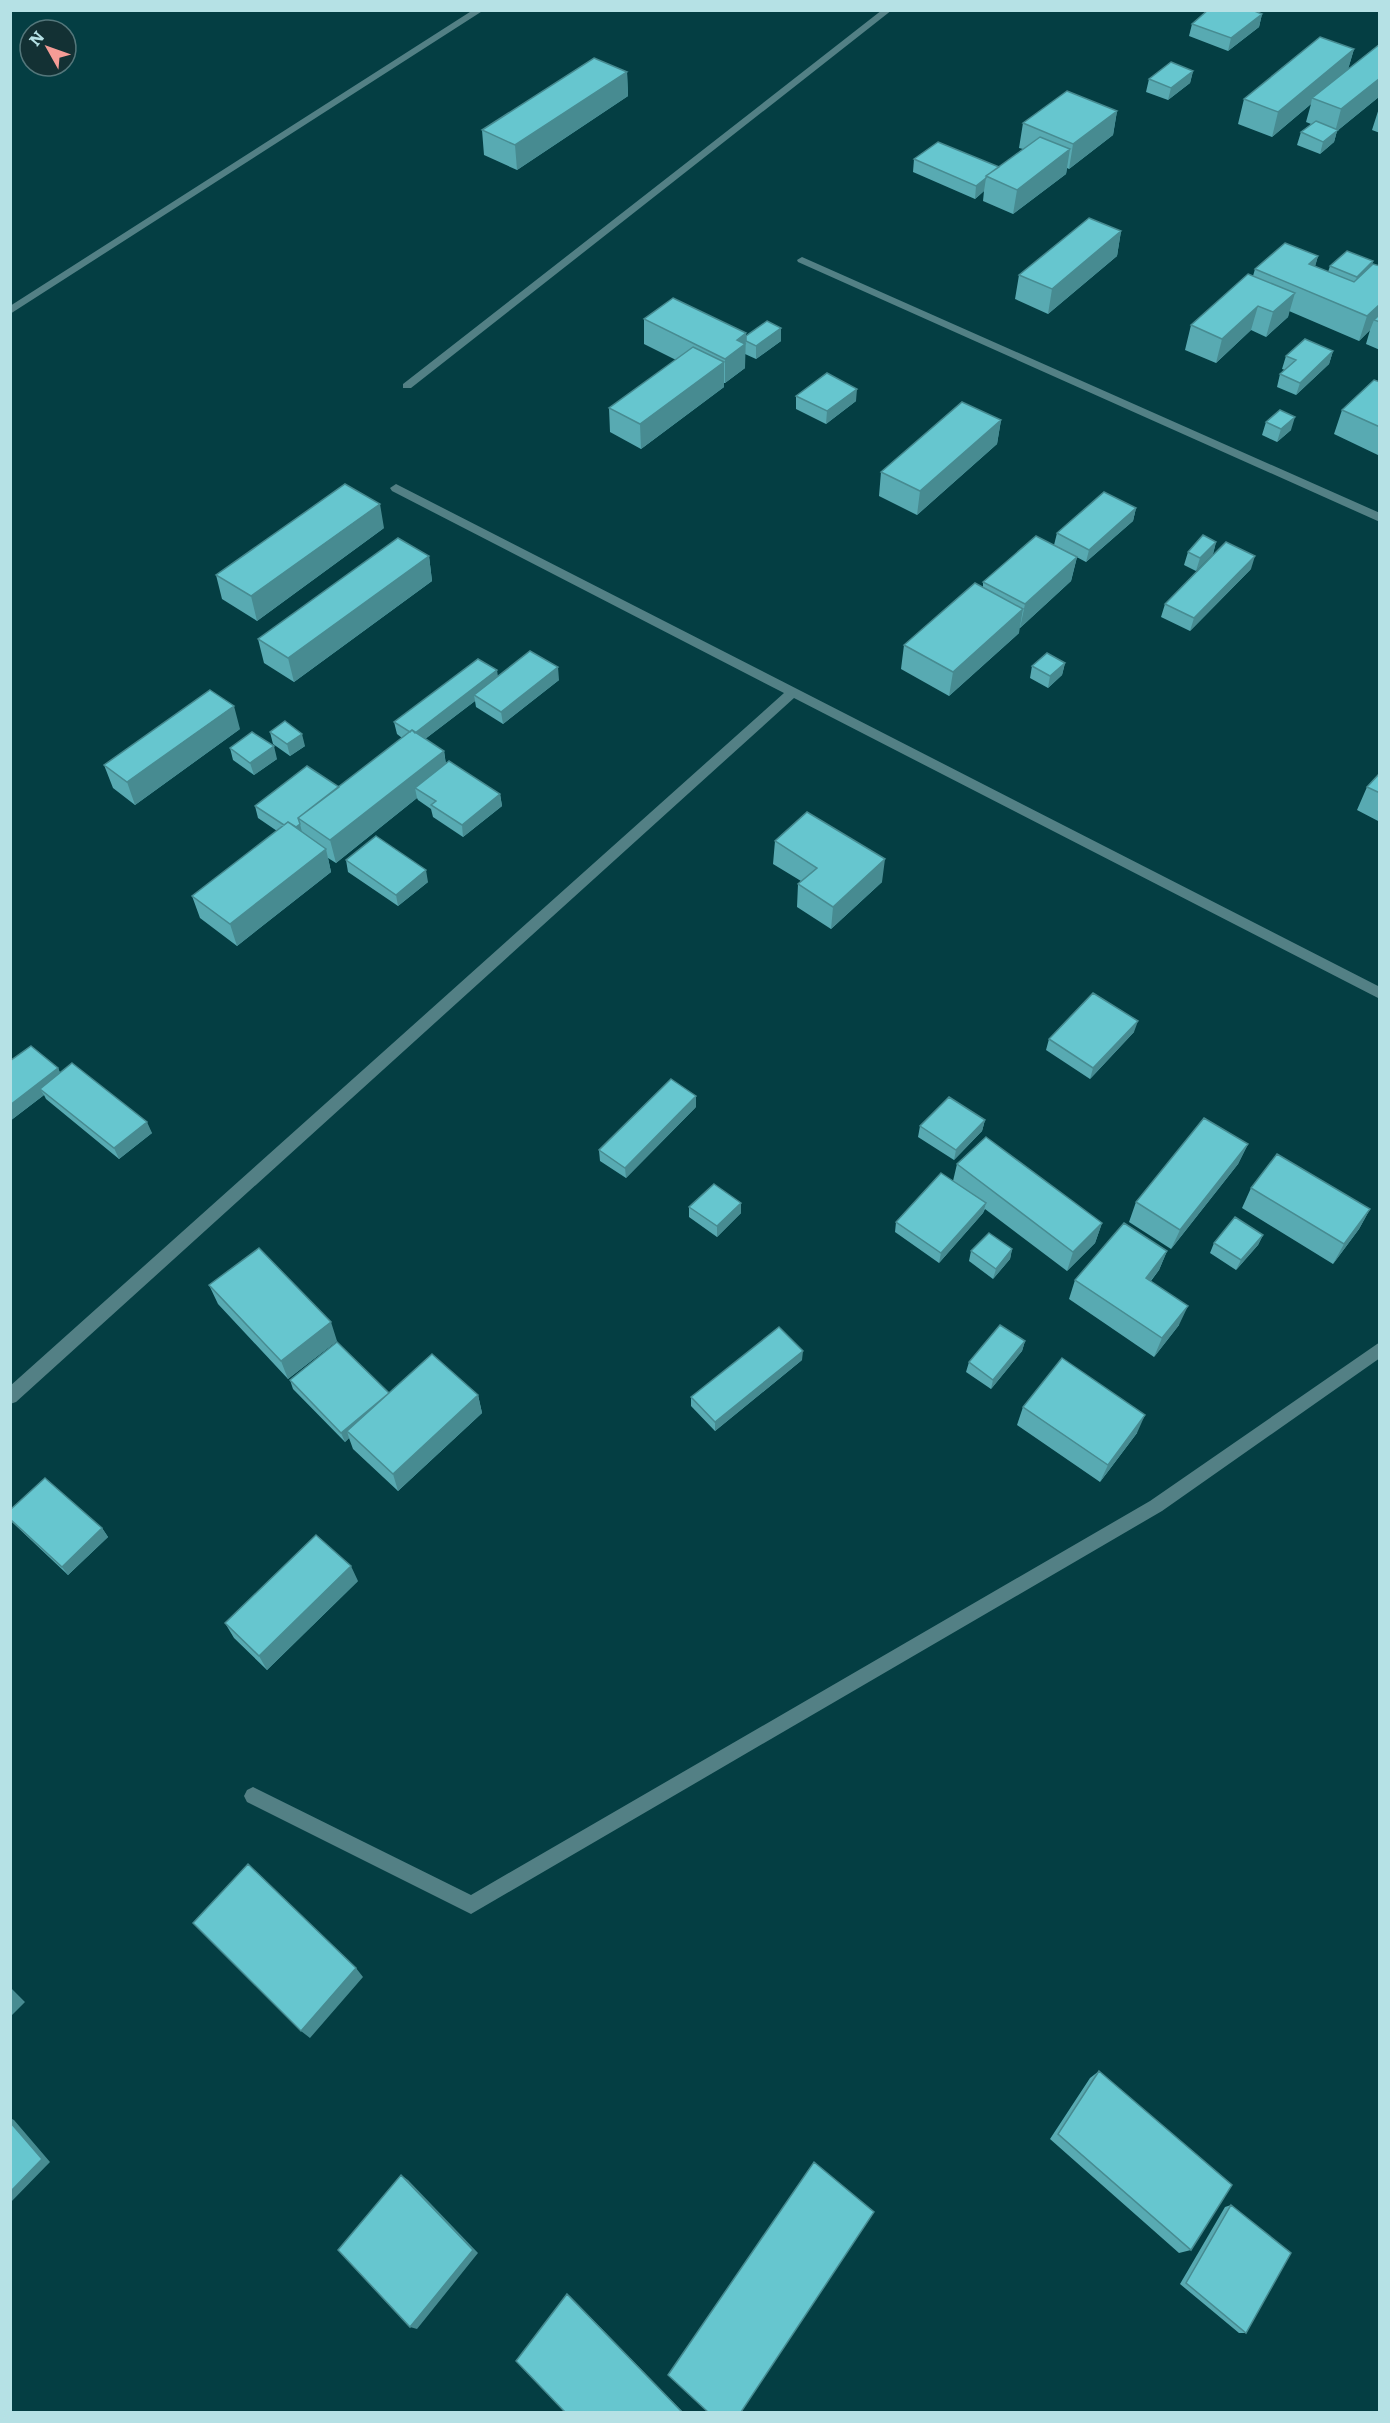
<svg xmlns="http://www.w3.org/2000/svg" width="1390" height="2423" font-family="Literata,serif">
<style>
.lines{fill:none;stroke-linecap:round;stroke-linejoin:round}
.minor{fill:#538085;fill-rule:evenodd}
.wall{fill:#58aab2}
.shaded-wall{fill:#478b91}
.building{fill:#66c6cf;stroke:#478b91;stroke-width:1.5}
</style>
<rect width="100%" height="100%" fill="#043e43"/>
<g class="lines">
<path class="minor" d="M473,10H484L10,314V306Z
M882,10H892L411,388H403V384Z
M802,257L1380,513V522L798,262L797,260Z
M396,484L1380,987V999L794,698L16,1402L10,1404V1386L784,693L392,491L390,488Z
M1380,1342V1358L1162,1511L471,1914L247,1802L244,1796L247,1790L253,1787L259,1790L471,1895L1150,1501Z"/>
</g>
<path class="wall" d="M1262,14L1259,27L1228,51L1189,36L1192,24Z
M1380,44V96L1337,131L1334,142L1320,154L1297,145L1301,132L1311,124L1306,122L1311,104L1272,137L1238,124L1244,99L1354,49L1348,69Z
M1193,71L1190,83L1168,100L1146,92L1149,79Z
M627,72L628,96L517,170L484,155L482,130Z
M1380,105V133L1372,130Z
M1117,111L1113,135L1069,169L1067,168L1066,174L1013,214L983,201L984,191L975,199L913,172L914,159L999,167L1023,149L1019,148L1023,123Z
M1121,231L1117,256L1048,314L1015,299L1019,275Z
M1318,256L1315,266L1328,272L1330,266L1373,261L1372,265L1380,266V350L1366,344L1370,330L1359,341L1289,311L1288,317L1266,337L1251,330L1216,363L1185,350L1191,325L1253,276L1255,269Z
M644,319L746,333V336L781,341L756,359L745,354V368L725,383H724V387L641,449L610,432L609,408L676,360L644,344Z
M1333,351L1329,364L1296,395L1277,387L1280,374L1285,370L1282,369L1286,356Z
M1380,382V456L1334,434L1342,410Z
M796,396L856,401L826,424L796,409Z
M1001,420L997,444L917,515L879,496L881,472Z
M1266,422L1291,430L1277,442L1262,435Z
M1136,508L1133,521L1086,562L1054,545L1057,533Z
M384,528L257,621L222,599L216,575Z
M1216,542L1213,554L1196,571L1184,565L1188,552Z
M429,556L432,581L294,682L264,663L258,639Z
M1077,557L1071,581L1020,628H1019V633L949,696L901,669L904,645L983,587V582Z
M1251,569L1190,631L1161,617L1165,604Z
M1065,663L1062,675L1048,688L1030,678L1032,666Z
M498,676L559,680L503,724L476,707L475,701L425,739L444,751L446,764L500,794L502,806L463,837L433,817L431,809L418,800L417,798L336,863L328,858L331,872L237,946L200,918L192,896L277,831L258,818L255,806L339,787L402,738L397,734L394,722Z
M240,729L135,805L113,788L104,765Z
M270,732L305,746L290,756L273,744Z
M230,748L277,759L254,775L233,760Z
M1380,773V822L1357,810L1367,787Z
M775,841L882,882L831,929L797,907L798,884L801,881L773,864Z
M346,860L428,882L398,906L348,872Z
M1134,1032L1090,1079L1046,1050L1049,1039Z
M10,1061L58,1068L60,1073L152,1133L119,1159L46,1099L44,1095L10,1121Z
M696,1107L626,1178L600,1161L599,1150Z
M985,1120L982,1131L954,1160L918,1137L920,1126Z
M1248,1144L1238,1164L1171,1249L1129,1222L1136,1202Z
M957,1164L1102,1223L1095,1243L1067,1271L985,1209L983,1213L939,1263L895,1232L896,1222L953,1181Z
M1251,1188L1370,1209L1359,1229L1333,1264L1242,1208Z
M741,1203V1213L717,1237L689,1217V1207Z
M1263,1235L1258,1245L1236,1270L1210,1253L1214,1243Z
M1012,1249L1010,1259L993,1279L969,1261L971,1251Z
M1167,1251L1159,1270L1151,1281L1179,1325L1154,1357L1069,1299L1075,1280Z
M209,1285L337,1341L288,1379L218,1304Z
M1025,1341L1022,1351L991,1389L966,1372L969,1362Z
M802,1360L715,1431L691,1406V1397Z
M290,1380L389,1393L478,1395L482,1413L398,1491L353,1449L349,1438L345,1442L293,1389Z
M1023,1407L1137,1433L1100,1482L1017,1425Z
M10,1510L102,1528L108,1537L68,1575L13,1523L10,1520Z
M358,1581L267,1670L234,1638L225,1623Z
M1099,2071L1191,2250L1179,2253L1050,2139L1090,2078Z
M1231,2205L1246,2333H1239L1180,2284L1225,2207Z"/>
<path class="shaded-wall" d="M1262,14L1259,27L1228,51L1231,38Z
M1354,49L1347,73L1312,98L1311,104L1272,137L1278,112Z
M1193,71L1190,83L1168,100L1171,88Z
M627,72L628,96L517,170L515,145Z
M1380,78V96L1337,131L1334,142L1320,154L1323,142L1335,132L1341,109Z
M1117,111L1113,135L1069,169L1073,144Z
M1070,149L1066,174L1013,214L1017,190Z
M986,178L984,191L975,199L976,186Z
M1121,231L1117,256L1048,314L1052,289Z
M1318,256L1311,281L1309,264Z
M1373,261L1369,274L1353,290L1357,277Z
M1295,293L1288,317L1266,337L1273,312Z
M1380,304V321L1374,320L1370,330L1359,341L1367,316Z
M1258,306L1251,330L1216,363L1222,339Z
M781,328V341L756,359V346Z
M746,333L745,368L725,383V359L737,340Z
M1333,351L1329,364L1296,395L1300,383Z
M724,362V387L641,449L640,424Z
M857,389L856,401L826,424L827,411Z
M1295,417L1291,430L1277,442L1281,429Z
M1001,420L997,444L917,515L920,491Z
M380,504L384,528L257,621L251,596Z
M1136,508L1133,521L1086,562L1089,550Z
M1216,542L1213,554L1196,571L1200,558Z
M429,556L432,581L294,682L288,658Z
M1255,556L1251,569L1190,631L1194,618Z
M1077,557L1071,581L1020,628L1025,604Z
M1023,609L1019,633L949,696L953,672Z
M1065,663L1062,675L1048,688L1050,676Z
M558,667L559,680L503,724L501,712Z
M497,670L499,683L474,695L475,701L416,746L413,734Z
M234,706L240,729L135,805L127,782Z
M302,734L305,746L290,756L287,744Z
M274,746L277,759L254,775L250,763Z
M444,751L447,774L415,788L417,798L336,863L330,840Z
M500,794L502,806L463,837L462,825Z
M300,824L303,836L291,830Z
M326,849L331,872L237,946L230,924Z
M885,859L882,882L831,929L833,907Z
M426,870L428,882L398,906L396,895Z
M1138,1021L1134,1032L1090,1079L1093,1068Z
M58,1068L63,1079L40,1089L44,1095L10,1121V1105Z
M696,1096V1107L626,1178L625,1168Z
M985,1120L982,1131L954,1160L956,1150Z
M147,1122L152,1133L119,1159L114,1148Z
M1248,1144L1238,1164L1171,1249L1180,1230Z
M741,1203V1213L717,1237V1226Z
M986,1203L983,1213L939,1263L941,1253Z
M1370,1209L1359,1229L1333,1264L1344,1244Z
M1102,1223L1095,1243L1067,1271L1073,1252Z
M1263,1235L1258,1245L1236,1270L1241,1260Z
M1012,1249L1010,1259L993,1279L996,1269Z
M1167,1251L1159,1270L1138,1297L1146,1278Z
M1188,1306L1179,1325L1154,1357L1162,1338Z
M331,1322L337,1341L288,1379L281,1361Z
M1025,1341L1022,1351L991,1389L993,1380Z
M803,1351L802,1360L715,1431V1422Z
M389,1393L347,1431L349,1438L345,1442L341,1433Z
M478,1395L482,1413L398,1491L393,1474Z
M1145,1415L1137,1433L1100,1482L1108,1465Z
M102,1528L108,1537L68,1575L62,1567Z
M351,1566L358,1581L267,1670L259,1656Z
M356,1968L363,1977L310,2038L301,2031Z
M10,1987L25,2002L10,2017Z
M10,2118L14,2120L50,2162L10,2203Z
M401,2175L408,2180L478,2253L417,2329L410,2327Z
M567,2294L570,2296L683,2412H682Z"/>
<path class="building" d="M1208,10H1252L1262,14L1231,38L1192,24Z
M1320,37L1354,49L1278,112L1244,99Z
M1380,44V78L1341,109L1312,98Z
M594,58L627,72L515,145L482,130Z
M1171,62L1193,71L1171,88L1149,79Z
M1067,91L1117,111L1073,144L1023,123Z
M1316,121L1338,130L1323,142L1301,132Z
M1040,137L1070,149L1017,190L986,176Z
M938,142L999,167L986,176V178L976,186L914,159Z
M1089,218L1121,231L1052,289L1019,275Z
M1285,243L1318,256L1309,264L1354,282L1373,264L1380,266V304L1367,316L1255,269Z
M1347,251L1373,261L1357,277L1330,266Z
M1248,274L1295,293L1273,312L1258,306L1222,339L1191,325Z
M673,298L746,333L737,340L745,344L725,359L644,319Z
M1380,314V322L1374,320Z
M767,321L781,328L756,346L746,341V336Z
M1305,339L1333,351L1300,383L1280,374L1296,360L1286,356Z
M693,347L724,362L640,424L609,408Z
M827,373L857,389L827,411L796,396Z
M1374,380L1380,382V427L1342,410Z
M962,402L1001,420L920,491L881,472Z
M1280,410L1295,417L1281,429L1266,422Z
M345,484L380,504L251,596L216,575Z
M1104,492L1136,508L1089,550L1057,533Z
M1203,535L1216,542L1200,558L1188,552Z
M1036,536L1077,557L1025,604L983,582Z
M398,538L429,556L288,658L258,639Z
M1226,542L1255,556L1194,618L1165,604Z
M975,583L1023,609L953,672L904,645Z
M530,651L558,667L501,712L474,695Z
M1047,653L1065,663L1050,676L1032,666Z
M478,659L497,670L415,733L412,730L410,732L394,722Z
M210,690L234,706L127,782L104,765Z
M285,721L302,734L287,744L270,732Z
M412,730L444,751L330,840L298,818Z
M252,732L274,746L250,763L230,748Z
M449,761L500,794L462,825L431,805L436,801L415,788Z
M307,766L339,787L298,818L300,824L296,827L288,822L284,825L255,806Z
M1380,773V793L1367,787Z
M807,812L885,859L833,907L798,884L817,868L775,841Z
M288,822L326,849L230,924L192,896Z
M376,836L426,870L396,895L346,860Z
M1093,993L1138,1021L1093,1068L1049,1039Z
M31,1046L58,1068L10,1105V1061Z
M72,1063L147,1122L114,1148L40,1089Z
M671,1079L696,1096L625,1168L599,1150Z
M949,1097L985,1120L956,1150L920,1126Z
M1204,1118L1248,1144L1180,1230L1136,1202Z
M986,1137L1102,1223L1073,1252L957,1164Z
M1277,1154L1370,1209L1344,1244L1251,1188Z
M941,1173L986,1203L941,1253L896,1222Z
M714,1184L741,1203L717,1226L689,1207Z
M1235,1217L1263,1235L1241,1260L1214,1243Z
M1124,1223L1167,1251L1146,1278L1188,1306L1162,1338L1075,1280Z
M989,1233L1012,1249L996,1269L971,1251Z
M259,1248L331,1322L281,1361L209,1285Z
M1000,1325L1025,1341L993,1380L969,1362Z
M779,1327L803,1351L715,1422L691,1397Z
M337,1342L389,1393L341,1433L290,1380Z
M432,1354L478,1395L393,1474L347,1431Z
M1062,1358L1145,1415L1108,1465L1023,1407Z
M45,1478L102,1528L62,1567L10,1519V1510Z
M316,1535L351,1566L259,1656L225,1623Z
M248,1864L356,1968L301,2031L193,1923Z
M1099,2071L1232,2185L1191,2250L1058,2134Z
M10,2122L42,2159L10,2192Z
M814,2162L874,2212L741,2412H708L668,2375Z
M401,2175L473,2250L410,2327L338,2250Z
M1231,2205L1291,2253L1246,2333L1186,2283Z
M567,2294L682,2412H565L516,2361Z"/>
<rect width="1390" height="2423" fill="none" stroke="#b5e1e5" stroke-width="24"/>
<g transform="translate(48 48) rotate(310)"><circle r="28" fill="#133134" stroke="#54777b" stroke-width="1.5"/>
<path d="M0-4.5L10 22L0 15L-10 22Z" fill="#f59c96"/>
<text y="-9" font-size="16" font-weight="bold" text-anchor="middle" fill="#b5e1e5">N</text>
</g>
</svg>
